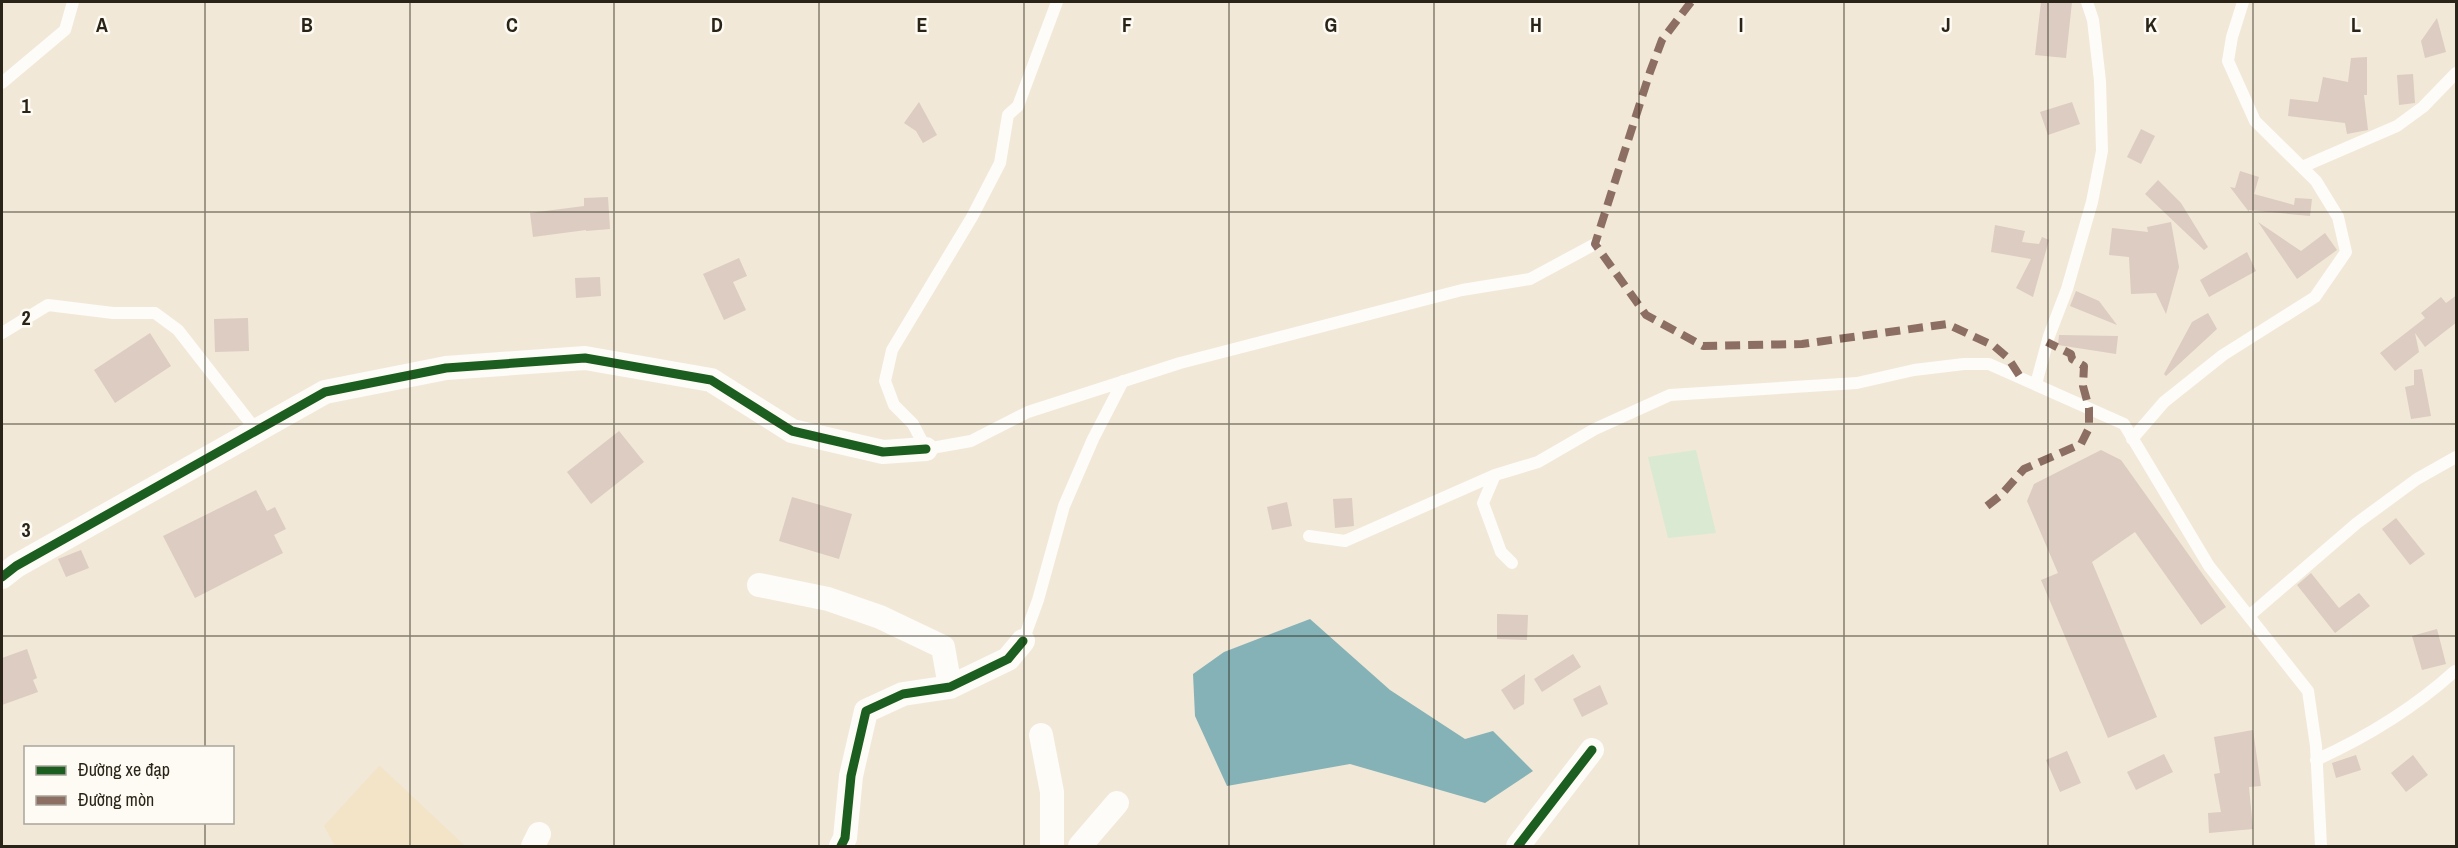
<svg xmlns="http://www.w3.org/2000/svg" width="2458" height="848" font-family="'Archivo Narrow',sans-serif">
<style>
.built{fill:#f3e4c8}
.green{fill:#dae9d2}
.water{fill:#85b2b7}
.building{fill:#dcccc2}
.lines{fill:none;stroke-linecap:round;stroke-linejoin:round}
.lane{stroke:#fdfcf9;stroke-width:12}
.street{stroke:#fdfcf9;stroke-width:24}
.quiet{stroke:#8d6e63;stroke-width:8;stroke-dasharray:15 8;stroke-linecap:butt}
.cycleway-casing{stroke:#fefbf4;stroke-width:13}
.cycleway{stroke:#1b5e20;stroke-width:9}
.grid{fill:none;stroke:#2a2418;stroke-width:1.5;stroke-opacity:0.55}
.grid-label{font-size:20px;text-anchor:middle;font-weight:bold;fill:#2a2418;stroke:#fefbf4;stroke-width:5;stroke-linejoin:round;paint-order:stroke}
</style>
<rect width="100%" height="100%" fill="#f1e8d7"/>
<path class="built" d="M380,765V766L465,846H335L324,826Z"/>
<path class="green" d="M1696,450L1716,533L1668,538L1648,457Z"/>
<path class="water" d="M1310,619L1390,690L1465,739L1493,731L1533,771L1485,803L1350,764L1227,786L1195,716L1193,674L1224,652Z"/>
<path class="building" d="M2041,2H2072L2066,58L2035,55Z
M2437,18L2446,52L2425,58L2421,41Z
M2367,57V95H2364L2368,130L2347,134L2345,123L2288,116L2290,99L2318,102L2323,77L2348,82L2351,58Z
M2413,74L2415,103L2399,105L2397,75Z
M919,102L937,135L923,143L916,131L904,123Z
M2072,102L2080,124L2048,135L2040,112Z
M2141,129L2155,136L2141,164L2127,157Z
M2240,171L2259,177L2254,194L2294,205L2295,198L2312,199L2310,216L2249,210V212L2230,187L2235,188Z
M2158,180L2181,203L2208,247L2204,250L2145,194Z
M608,197L610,229L586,231V230L533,237L530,213L584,206V198Z
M2171,222L2179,267L2166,314L2156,293L2131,294L2129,257L2109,255L2112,228L2148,232L2147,227Z
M2258,222L2301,251L2325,233L2337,250L2297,279Z
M1995,225L2025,231L2022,242L2039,244L2042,237L2049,240L2033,297L2016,288L2031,259L1991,252Z
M2247,252L2256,271L2209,297L2200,280Z
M739,258L747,276L733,282L746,310L724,320L703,274Z
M600,277L601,296L576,298L575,278Z
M2076,291L2099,301L2117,325L2070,306Z
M2457,295V322L2425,347L2415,333L2419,352L2395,371L2380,353L2425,318L2421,313L2441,297L2446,303Z
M2208,313L2217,329L2166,376L2164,374L2192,322Z
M248,318L249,351L215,352L214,319Z
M150,333L171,366L115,403L94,370Z
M2059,335L2118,336L2116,354L2058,345Z
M2422,369L2431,416L2411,419L2405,387L2414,385V370Z
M619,431L644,462L591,504L567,472Z
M2101,450L2121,460L2226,607L2201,625L2135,532L2092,562L2157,717L2108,738L2041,580L2058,573L2027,501L2034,484Z
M256,490L267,511L275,507L286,529L274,535L283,553L195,598L163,536Z
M792,497L852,514L839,559L779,541Z
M1352,498L1354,526L1335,528L1333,499Z
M1287,502L1292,526L1272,530L1267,507Z
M2396,518L2425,554L2410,565L2382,529Z
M81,550L89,568L66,577L58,559Z
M2311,573L2339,608L2359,593L2370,606L2335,633L2297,585Z
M1497,614L1528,615L1527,640L1497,639Z
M2437,629L2446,664L2422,670L2412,636Z
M27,649L37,678L33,680L38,692L2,705V658Z
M1573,654L1581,667L1542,692L1534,679Z
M1525,674L1524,704L1514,710L1501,690Z
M1600,685L1608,704L1582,717L1573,699Z
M2253,730L2261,786L2249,787L2253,829L2209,833L2208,813L2221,812L2214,774L2220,773L2214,737Z
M2067,751L2081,783L2060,792L2046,760Z
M2164,754L2173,772L2136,790L2127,772Z
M2356,755L2361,770L2336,778L2332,763Z
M2413,755L2428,775L2406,792L2391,773Z"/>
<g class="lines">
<path class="lane" d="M1057,2L1018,106L1008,115L1000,163L972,217L892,350L885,381L894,405L913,424L926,449L971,441L1028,412L1180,363L1462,290L1530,279L1595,244
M2,83L65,30L73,2
M2302,167L2397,126L2423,107L2456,73
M2,333L48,305L113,313H155L178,330L256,430
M2036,384L2049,336L2067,289L2092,202L2102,151L2100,81L2093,20L2087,2
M2132,439L2164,402L2223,355L2315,297L2346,252L2338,217L2316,181L2255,121L2228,61L2232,37L2243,2
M1495,475L1483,503L1501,552L1512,563
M1309,536L1345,541L1495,475L1538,462L1595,429L1670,395L1857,383L1914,370L1964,364H1989L2124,424L2209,566L2308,691L2316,746L2321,846
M2249,616L2357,523L2417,479L2456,457
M1023,641L1038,600L1064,506L1093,439L1123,381
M2316,760C2367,737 2414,708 2455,671"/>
<path class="street" d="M2,577L16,566L325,392L446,368L585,358L711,380L792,431L883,452L926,449
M759,585L828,599L880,617L943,647L950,687
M1041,735L1052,792V846
M533,846L539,834
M841,846L845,838L851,776L866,711L903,694L950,687L1008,659L1023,641
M1080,846L1117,803
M1518,846L1592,750"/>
<path class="quiet" d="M1691,2L1662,40L1650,72L1595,244L1646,315L1703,346L1802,344L1947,324L1994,346L2008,358L2021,378
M1987,506L2001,495L2024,469L2081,444L2089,428V408L2083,386L2084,366L2072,359L2071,354L2047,342"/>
<defs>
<path id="cycleway" d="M2,577L16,566L325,392L446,368L585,358L711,380L792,431L883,452L926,449
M841,846L845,838L851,776L866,711L903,694L950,687L1008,659L1023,641
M1518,846L1592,750"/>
</defs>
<use href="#cycleway" class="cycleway-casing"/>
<use href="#cycleway" class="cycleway"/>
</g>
<path class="grid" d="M205,2V748M410,2V846M614,2V846M819,2V846M1024,2V846M1229,2V846M1434,2V846M1639,2V846M1844,2V846M2048,2V846M2253,2V846M2,212H2456M2,424H2456M2,636H2456M205,822V846"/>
<g class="grid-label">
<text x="102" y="32">A</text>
<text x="307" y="32">B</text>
<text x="512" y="32">C</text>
<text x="717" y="32">D</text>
<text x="922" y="32">E</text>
<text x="1127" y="32">F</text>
<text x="1331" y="32">G</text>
<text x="1536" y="32">H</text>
<text x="1741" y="32">I</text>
<text x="1946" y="32">J</text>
<text x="2151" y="32">K</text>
<text x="2356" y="32">L</text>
<text x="26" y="113">1</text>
<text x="26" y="325">2</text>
<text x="26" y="537">3</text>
</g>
<rect width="2458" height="848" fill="none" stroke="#2a2418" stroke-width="6"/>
<rect x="24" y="746" width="210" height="78" fill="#fefbf4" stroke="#a9a59c" stroke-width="1.5"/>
<rect x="36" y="766" width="30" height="9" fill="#1b5e20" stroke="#a9a59c" stroke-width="1.5"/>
<text x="78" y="776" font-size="18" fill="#2a2418">Đường xe đạp</text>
<rect x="36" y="796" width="30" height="9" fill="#8d6e63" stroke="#a9a59c" stroke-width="1.5"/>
<text x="78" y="806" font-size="18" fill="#2a2418">Đường mòn</text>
</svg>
